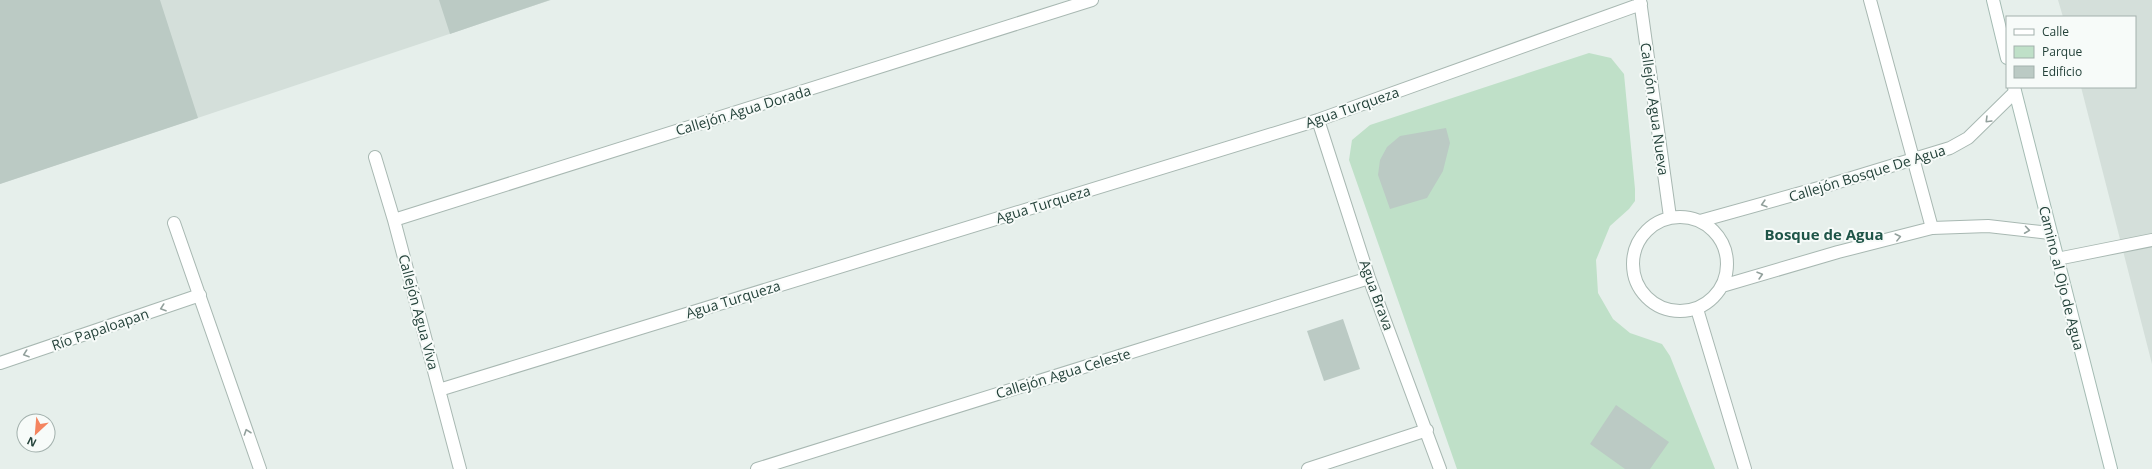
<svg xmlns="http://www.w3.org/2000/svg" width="2152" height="469" font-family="'Open Sans',sans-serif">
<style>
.built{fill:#d4dfda}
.green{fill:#bfe0c8}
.building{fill:#bbcac4}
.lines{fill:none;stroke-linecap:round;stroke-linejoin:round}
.lane-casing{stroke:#a8b8b2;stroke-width:14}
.street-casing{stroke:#a8b8b2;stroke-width:14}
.secondary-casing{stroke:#a4bbb3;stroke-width:14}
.lane{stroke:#fff;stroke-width:12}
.street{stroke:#fff;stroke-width:12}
.secondary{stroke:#fff;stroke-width:12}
.oneway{stroke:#92a09c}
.labels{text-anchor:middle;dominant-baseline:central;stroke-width:4;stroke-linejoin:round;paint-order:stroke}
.street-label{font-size:14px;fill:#24423a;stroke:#f7fbf9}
.neighbourhood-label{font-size:15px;font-weight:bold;fill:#1f5548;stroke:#f7fbf9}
</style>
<rect width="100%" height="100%" fill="#e6efeb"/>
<path class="built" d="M0,0H551L0,184Z
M2058,0H2152V364L2081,87H2135V17H2063Z"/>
<path class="green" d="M1589,53L1611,58L1624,74L1635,189V201L1629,209L1610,226L1596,260L1598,293L1613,319L1630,333L1662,344L1670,356L1715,469H1457L1349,160L1352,140L1370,125Z"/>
<path class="building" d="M0,0H160L198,118L0,184Z
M439,0H550L450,34Z
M1446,128L1450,143L1443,171L1427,198L1390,209L1378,175L1380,160L1387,147L1400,136Z
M1343,319L1360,369L1324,381L1307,331Z
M1616,405L1669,442L1650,469H1625L1590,444Z"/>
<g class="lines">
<defs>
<path id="lane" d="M1870,0L1932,228
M2057,259L2152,240"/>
<path id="street" d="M1640,0L1670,217
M1318,120L1369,278L1440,469
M375,157L394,220L460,469
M1633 264a47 47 0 1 1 94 0a47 47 0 1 1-94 0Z
M394,220L1092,0
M1700,221L1822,187L1950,148L1968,138L2015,92
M174,223L260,469
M1722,286L1838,252L1932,228L1988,226L2050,233
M1697,309L1745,469
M0,363L200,295
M439,390L1318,120L1641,4
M757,469L1369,278
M1308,469L1427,430"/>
<path id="secondary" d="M1993,0L2007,58
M2014,87L2111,469"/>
</defs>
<use href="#lane" class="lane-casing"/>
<use href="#street" class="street-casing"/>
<use href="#secondary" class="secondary-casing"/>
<use href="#lane" class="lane"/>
<use href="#street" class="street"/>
<use href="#secondary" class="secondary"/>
</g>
<defs><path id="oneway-chevron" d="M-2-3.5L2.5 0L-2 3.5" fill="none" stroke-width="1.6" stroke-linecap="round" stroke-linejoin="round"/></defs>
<g class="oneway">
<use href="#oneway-chevron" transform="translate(1988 120) rotate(135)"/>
<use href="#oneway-chevron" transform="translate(1764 204) rotate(164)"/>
<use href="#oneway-chevron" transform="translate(2027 230) rotate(8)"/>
<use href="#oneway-chevron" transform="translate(1898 237) rotate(-14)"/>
<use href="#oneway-chevron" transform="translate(1760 275) rotate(-16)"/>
<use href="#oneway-chevron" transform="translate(163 308) rotate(161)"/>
<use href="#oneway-chevron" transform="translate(26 354) rotate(161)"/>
<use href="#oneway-chevron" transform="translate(247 432) rotate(-109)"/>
</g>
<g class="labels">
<g class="street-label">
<text transform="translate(1352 107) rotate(-19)">Agua Turqueza</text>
<text transform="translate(1655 109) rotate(82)">Callejón Agua Nueva</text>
<text transform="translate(743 110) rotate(-17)">Callejón Agua Dorada</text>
<text transform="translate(1867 173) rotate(-17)">Callejón Bosque De Agua</text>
<text transform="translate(1043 204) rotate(-17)">Agua Turqueza</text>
<text transform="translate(2062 278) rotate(76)">Camino al Ojo de Agua</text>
<text transform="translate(1377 295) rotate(70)">Agua Brava</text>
<text transform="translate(733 299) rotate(-17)">Agua Turqueza</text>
<text transform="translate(419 312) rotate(75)">Callejón Agua Viva</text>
<text transform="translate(100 329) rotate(-19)">Río Papaloapan</text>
<text transform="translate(1063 373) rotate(-17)">Callejón Agua Celeste</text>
</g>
<g class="neighbourhood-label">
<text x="1824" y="234">Bosque de Agua</text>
</g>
</g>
<rect x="2006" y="16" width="130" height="72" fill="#f7fbf9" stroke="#a3b1ad"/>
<rect x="2014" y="29" width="20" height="6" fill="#ffffff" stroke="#a3b1ad"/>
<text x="2042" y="36" font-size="12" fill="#24423a">Calle</text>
<rect x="2014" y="46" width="20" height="12" fill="#bfe0c8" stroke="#a3b1ad"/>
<text x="2042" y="56" font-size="12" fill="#24423a">Parque</text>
<rect x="2014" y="66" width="20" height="12" fill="#bbcac4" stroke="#a3b1ad"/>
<text x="2042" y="76" font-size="12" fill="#24423a">Edificio</text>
<g transform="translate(36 433) rotate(206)"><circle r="19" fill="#f7fbf9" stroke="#a3b1ad"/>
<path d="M0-3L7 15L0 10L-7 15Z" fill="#f4845f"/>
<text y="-6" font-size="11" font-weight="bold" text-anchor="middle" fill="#24423a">N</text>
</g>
</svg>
